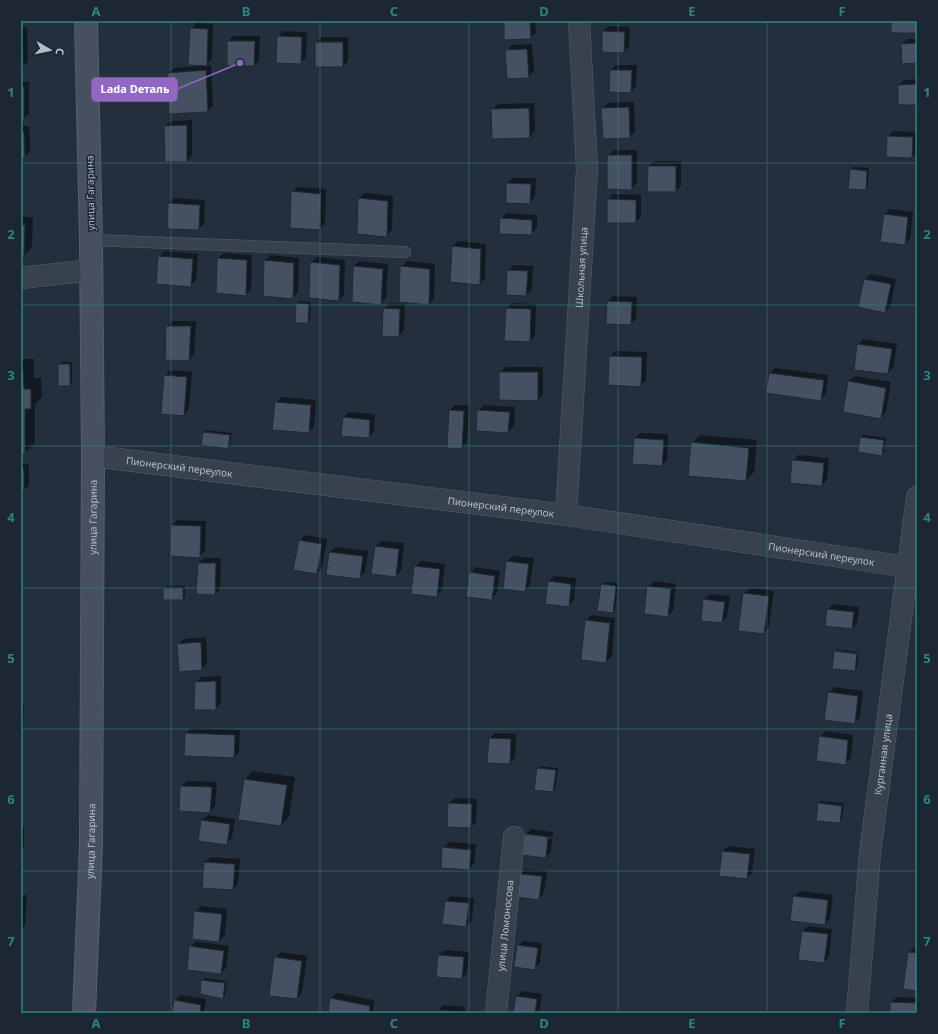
<svg xmlns="http://www.w3.org/2000/svg" width="938" height="1034" font-family="'Noto Sans',sans-serif">
<style>
.shadow{fill:#0007}
.building{fill:#455162;stroke:#1f2835}
.lines{fill:none;stroke-linecap:round;stroke-linejoin:round}
.lane-casing{stroke:#565f6c;stroke-width:12}
.street-casing{stroke:#565f6c;stroke-width:22}
.secondary-casing{stroke:#565f6c;stroke-width:24}
.lane{stroke:#38414e;stroke-width:11}
.street{stroke:#38414e;stroke-width:21}
.secondary{stroke:#465061;stroke-width:22}
.grid{fill:none;stroke:#308480;stroke-width:1;stroke-opacity:0.55}
.labels{text-anchor:middle;dominant-baseline:central;stroke-width:3;stroke-linejoin:round;paint-order:stroke}
.street-label{font-size:10px;fill:#b4bcc9;stroke:#1d2633}
.leader{fill:none;stroke:#9266c3;stroke-width:1.5}
.callout-dot{fill:#9266c3;stroke:#1d2633;stroke-width:1.5}
.callout{fill:#9266c3;stroke:#9266c3;stroke-width:1.5}
.callout-label{font-size:11px;text-anchor:middle;font-weight:bold;fill:#fff}
.neatline{fill:none;stroke:#308480;stroke-width:1.5}
.grid-label{font-size:13px;text-anchor:middle;font-weight:bold;fill:#308480}
</style>
<rect width="100%" height="100%" fill="#242f3e"/>
<path class="shadow" d="M505,21H535L536,33L530,38Z
M196,23L213,24L212,59L205,66L211,65L213,105L208,111L168,73L174,68L201,66L191,29Z
M609,26L630,27L629,47L624,52L603,51V31Z
M21,27H27L28,62L21,67Z
M283,31L307,32L306,58L300,63L278,36Z
M233,36H260L259,60L254,66L228,41Z
M321,37H348V61L343,66H316V43Z
M907,39H917V62L902,44Z
M532,44L534,71L528,77L506,51L512,45Z
M616,65H637L636,86L631,92L611,70Z
M917,79V104L899,85L904,80Z
M21,82H29V113L24,119H21Z
M634,102L635,132L629,137L602,109L608,103Z
M534,103L535,131L530,137L492,110L498,104Z
M192,120V155L187,161L165,126L171,121Z
M21,126H29L30,152L24,157H21Z
M893,131L917,132V152L912,157L888,156V136Z
M614,150H637V183L631,189L608,156Z
M654,161H681V186L675,191L649,166Z
M853,167L869,168L868,187L865,189L851,170Z
M513,178H536L535,197L529,203L507,202V183Z
M298,187L326,189L325,224L319,229L292,192Z
M365,193L393,196L392,230L387,236L359,198Z
M613,194L641,195V217L636,222L608,199Z
M174,198L205,200L204,224L198,229L169,204Z
M890,209L913,212L910,239L904,244L885,214Z
M506,213L537,215V228L531,234L501,219Z
M21,216L33,218L32,247L24,256L21,255Z
M458,241L486,244L485,279L480,284L452,247Z
M165,251L198,254L196,280L190,286L159,257Z
M224,253L252,255L251,290L245,295L217,293L218,258Z
M271,255L299,258L298,292L292,298L265,260Z
M317,257L345,260L344,295L339,300L311,263Z
M359,261L388,264L386,298L381,304L353,301L354,266Z
M407,261L435,264L434,299L429,304L401,267Z
M514,265L533,266L532,289L526,295L508,271Z
M871,274L896,279L890,307L884,312L859,306L865,279Z
M613,296L637,297L636,319L630,324L607,323L608,301Z
M299,301L311,302L310,320L308,322L297,304Z
M390,303L405,304L404,330L399,336L384,309Z
M512,303L536,304L535,336L529,341L506,309Z
M172,321H196L194,354L189,360L167,327Z
M863,339L897,344L893,368L888,373L858,345Z
M615,351L647,352L646,380L640,386L610,356Z
M21,359H34V378H41L42,397L35,404V442L25,453H21Z
M61,362H72V382L70,385H59V364Z
M506,367H543V394L538,400L500,372Z
M775,368L828,375L826,394L820,399L770,373Z
M171,370L192,372L189,409L184,415L165,375Z
M855,376L891,382L886,412L880,418L849,381Z
M281,397L316,400L314,427L308,432L276,403Z
M455,405H469L467,442L462,448L450,410Z
M484,405L515,407L514,426L508,432L478,411Z
M349,412L375,414L374,432L368,437L344,417Z
M206,430L232,433L230,445L228,448L204,432Z
M640,433L668,434L667,460L662,465L635,438Z
M700,435L757,440L754,472L746,480L692,443Z
M864,435L886,438L884,452L881,454L859,451L861,437Z
M798,455L829,458L827,480L822,485L793,461Z
M21,464H29V485L24,490H21Z
M178,520L206,521L205,551L199,557L172,525Z
M305,535L327,539L322,568L317,573L295,569L300,540Z
M381,541L404,543L401,571L395,576L372,573L376,546Z
M336,547L368,551L365,572L359,578L327,574L330,552Z
M513,556L534,558L530,585L525,591L504,588L507,561Z
M204,558H221L220,589L215,594L198,593L199,563Z
M421,561L445,564L442,590L436,596L415,567Z
M476,567L500,571L497,593L491,599L470,573Z
M554,576L576,578L574,600L568,606L549,581Z
M654,581L676,584L673,611L667,616L648,587Z
M604,582L618,583L615,610L612,612L602,584Z
M167,586H185V597L183,599H164V588Z
M750,588L774,591L769,627L764,633L744,593Z
M710,594L730,596L727,617L722,622L704,599Z
M833,604L859,607L857,623L852,628L826,625L828,609Z
M591,615L615,618L612,656L606,662L586,621Z
M206,637L207,664L202,669L180,670L178,644L184,639Z
M837,649L859,652V653L836,650Z
M835,651L859,655L857,668L855,670L833,668Z
M221,676V703L216,709L196,682L201,677Z
M834,687L863,691L860,717L855,723L829,693Z
M21,706H24L23,725L21,727Z
M191,728L240,730L239,752L234,757L186,733Z
M826,731L853,735L851,758L845,764L820,737Z
M495,733L516,734L515,758L509,763L490,738Z
M540,766L558,768L555,789L553,791L535,789L538,768Z
M253,771L295,777L289,817L281,825L245,779Z
M187,781L217,782L215,806L210,812L180,810L181,786Z
M455,798L477,799L476,822L471,827L449,803Z
M821,801L844,803L842,820L839,822L819,803Z
M208,815L235,819L232,838L226,844L199,840L202,820Z
M21,827H24V847L21,850Z
M531,829L553,832V837L529,834V836L552,839L551,852L545,857L526,835Z
M449,842L476,844L474,863L469,869L443,848Z
M728,846L755,849L752,873L747,878L723,851Z
M211,857L240,859L238,884L233,889L205,862Z
M525,869L547,871L544,893L539,899L520,874Z
M800,891L833,895L830,919L824,924L794,897Z
M21,895H27L25,925L21,929Z
M451,896L474,898L472,921L466,926L443,923L446,901Z
M201,906L227,909L225,935L219,941L195,912Z
M808,926L832,929L829,956L824,962L799,959L803,931Z
M196,941L229,946L226,968L221,973L190,947Z
M523,941L542,943L540,963L534,968L518,946Z
M914,947L917,948V990L909,953Z
M444,950L469,952L467,973L462,978L439,955Z
M281,952L307,956L302,993L297,998L275,958Z
M205,978L227,981L225,996L223,998L202,981Z
M522,991L542,994L539,1013H514L517,996Z
M337,993L374,1000L373,1013H329L331,998Z
M180,995L206,999L204,1013H173L175,1001Z
M897,997L917,998V1013H891V1002Z
M444,1005L465,1007V1013H438V1010Z
M784,1011L802,1013H782Z"/>
<path class="building" d="M504,21H530L531,39L504,40Z
M891,21H917V33H891Z
M190,28L208,29L207,66L188,65Z
M602,31L625,32L624,53L602,52Z
M21,32L23,68H21Z
M277,36L302,37L301,64L276,63Z
M227,41H255L254,66H227Z
M315,42H343V67H315Z
M917,43V63L902,64L901,44Z
M527,49L529,78L507,79L505,50Z
M206,70L208,112L169,114L167,73Z
M610,70H632L631,93L609,92Z
M917,84V105H898V85Z
M21,87H24V120H21Z
M629,107L630,138L603,139L601,108Z
M529,108L530,138L492,139L491,109Z
M187,125V162H165L164,126Z
M21,131H24L25,158H21Z
M887,136L913,137L912,158L886,157Z
M607,155H632V190L607,189Z
M648,166H676V192H647Z
M850,169L867,171L866,190L848,189Z
M506,183L531,184L530,204L506,203Z
M291,191L321,194L320,230L290,228Z
M358,198L388,201L387,237L357,234Z
M607,199L636,200V223H607Z
M168,203L200,205L199,230L167,229Z
M884,214L908,217L905,245L880,242Z
M500,218L532,220V235L499,234Z
M21,225H25L24,257L21,256Z
M452,246L481,249L480,285L450,282Z
M158,256L193,259L191,287L156,284Z
M217,258L247,260L246,296L216,293Z
M264,260L294,263L293,299L263,296Z
M310,262L340,265L339,301L309,298Z
M353,266L383,269L381,305L352,302Z
M400,266L430,269L429,305L399,302Z
M507,270L528,271L526,296L506,295Z
M864,279L891,284L885,313L858,307Z
M607,301L632,302L631,325L606,324Z
M296,303L309,304L308,323H295Z
M383,308L400,309L399,337L382,336Z
M506,308L531,309L530,342L504,341Z
M166,326H191L189,361L165,360Z
M857,344L892,349L888,374L854,370Z
M609,356L642,357L641,387L608,385Z
M58,364H70V386H58Z
M21,370H23L24,389H31V409H25V454H21Z
M499,372H538V401L499,400Z
M769,373L824,380L821,401L766,393Z
M164,375L187,377L184,416L161,414Z
M848,381L886,388L881,419L843,412Z
M275,402L311,405L309,433L272,430Z
M449,410L464,411L462,449L447,448Z
M477,410L510,412L508,433L476,431Z
M343,417L370,420L369,438L341,436Z
M203,432L230,435L228,449L201,445Z
M860,437L884,440L882,456L858,452Z
M634,438L664,440L662,466L632,464Z
M691,442L749,448L746,481L688,476Z
M792,460L824,463L822,486L790,483Z
M21,469H24V491H21Z
M171,525L201,526L200,558L170,556Z
M299,540L322,544L317,574L293,570Z
M375,546L399,549L396,577L371,574Z
M329,552L363,556L360,579L326,575Z
M506,561L529,564L525,592L503,589Z
M198,563H216L215,595L196,594Z
M414,566L440,569L437,597L411,594Z
M469,572L495,576L492,600L466,597Z
M548,581L571,584L569,607L545,604Z
M601,584L616,586L613,613L597,611Z
M647,586L671,589L668,617L644,614Z
M163,588H183V600H163Z
M743,593L769,596L764,634L738,631Z
M703,599L725,602L722,623L701,621Z
M827,609L854,612L852,629L825,626Z
M585,620L610,623L606,663L581,660Z
M201,642L202,670L179,672L177,644Z
M834,651L857,654L855,671L832,669Z
M216,681V710H194L195,682Z
M828,692L858,696L855,724L824,720Z
M185,733L235,735L234,758L184,756Z
M819,736L848,740L846,765L816,761Z
M489,738L511,739L510,764L487,763Z
M537,768L556,770L553,792L534,790Z
M244,779L287,785L281,826L238,820Z
M180,786L212,787L210,813L179,811Z
M448,803L472,804L471,828L447,827Z
M818,803L842,806L840,823L816,821Z
M201,820L230,824L227,845L198,841Z
M525,834L548,837L546,858L522,855Z
M442,847L471,850L469,870L441,868Z
M722,851L750,854L747,879L719,876Z
M204,862L235,864L233,890L202,888Z
M519,874L542,876L539,900L516,897Z
M793,896L828,900L825,925L790,921Z
M445,901L469,903L466,927L442,924Z
M194,911L222,914L219,942L192,939Z
M802,931L828,934L824,963L798,960Z
M517,945L538,948L535,970L514,967Z
M189,946L224,951L221,974L187,970Z
M908,952L917,953V991L903,989Z
M438,955L464,957L462,979L436,977Z
M274,957L302,961L297,999L269,996Z
M201,980L225,983L223,999L200,994Z
M516,996L537,999L535,1013H513Z
M330,998L370,1006L369,1013H328Z
M174,1000L201,1005L200,1013H172Z
M890,1002L917,1003V1013H890Z
M437,1010L460,1012V1013H437Z"/>
<g class="lines">
<defs>
<path id="lane" d="M91,240L405,252"/>
<g id="street">
<path d="M21,278L91,270"/>
<path id="s1" d="M93,456L566,515L907,567"/>
<path id="s2" d="M566,515L587,169L579,21"/>
<path id="s3" d="M496,1013L514,837"/>
<path id="s4" d="M857,1013L870,853L917,497"/>
</g>
<g id="secondary">
<path id="s5" d="M84,1013L91,846L93,456L91,240L86,21"/>
</g>
</defs>
<use href="#lane" class="lane-casing"/>
<use href="#street" class="street-casing"/>
<use href="#secondary" class="secondary-casing"/>
<use href="#lane" class="lane"/>
<use href="#street" class="street"/>
<use href="#secondary" class="secondary"/>
</g>
<path class="grid" d="M171,21V1013M320,21V1013M469,21V1013M618,21V1013M767,21V1013M21,163H917M21,305H917M21,446H917M21,588H917M21,729H917M21,871H917"/>
<g class="labels">
<g class="street-label">
<text transform="translate(90 193) rotate(-91)">улица Гагарина</text>
<text stroke="none"><textPath href="#s2" startOffset="248">Школьная улица</textPath></text>
<text stroke="none"><textPath href="#s1" startOffset="87">Пионерский переулок</textPath></text>
<text stroke="none"><textPath href="#s1" startOffset="411">Пионерский переулок</textPath></text>
<text stroke="none"><textPath href="#s5" startOffset="496">улица Гагарина</textPath></text>
<text stroke="none"><textPath href="#s1" startOffset="735">Пионерский переулок</textPath></text>
<text stroke="none"><textPath href="#s4" startOffset="260">Курганная улица</textPath></text>
<text stroke="none"><textPath href="#s5" startOffset="172">улица Гагарина</textPath></text>
<text stroke="none"><textPath href="#s3" startOffset="88">улица Ломоносова</textPath></text>
</g>
</g>
<path class="leader" d="M240 63L177 89"/>
<circle class="callout-dot" cx="240" cy="63" r="4"/>
<rect class="callout" x="92" y="78" width="85" height="23" rx="4"/>
<g class="callout-label">
<text x="135" y="93">Lada Dеталь</text>
</g>
<rect width="938" height="1034" fill="none" stroke="#1d2633" stroke-width="44"/>
<g transform="translate(50 50) rotate(99)" stroke="#1d2633" stroke-width="3" paint-order="stroke">
<path d="M0-3L7 15L0 10L-7 15Z" fill="#b4bcc9"/>
<text y="-6" font-size="11" font-weight="bold" text-anchor="middle" fill="#b4bcc9">С</text>
</g>
<rect x="22" y="22" width="894" height="990" class="neatline"/>
<g class="grid-label">
<text x="96" y="16">A</text>
<text x="246" y="16">B</text>
<text x="394" y="16">C</text>
<text x="544" y="16">D</text>
<text x="692" y="16">E</text>
<text x="842" y="16">F</text>
<text x="11" y="97">1</text>
<text x="927" y="97">1</text>
<text x="11" y="239">2</text>
<text x="927" y="239">2</text>
<text x="11" y="380">3</text>
<text x="927" y="380">3</text>
<text x="11" y="522">4</text>
<text x="927" y="522">4</text>
<text x="11" y="663">5</text>
<text x="927" y="663">5</text>
<text x="11" y="804">6</text>
<text x="927" y="804">6</text>
<text x="11" y="946">7</text>
<text x="927" y="946">7</text>
<text x="96" y="1028">A</text>
<text x="246" y="1028">B</text>
<text x="394" y="1028">C</text>
<text x="544" y="1028">D</text>
<text x="692" y="1028">E</text>
<text x="842" y="1028">F</text>
</g>
</svg>
